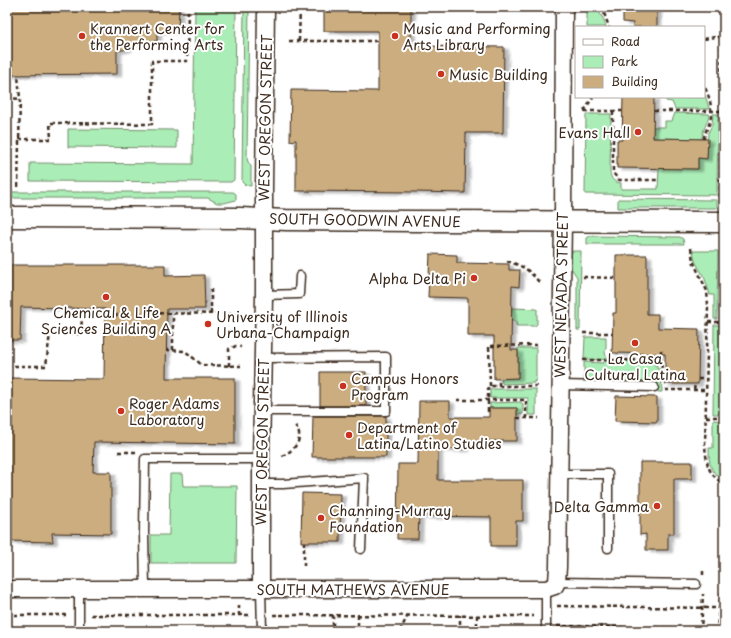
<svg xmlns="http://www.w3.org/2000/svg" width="731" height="638" font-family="'Playpen Sans',sans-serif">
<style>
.green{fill:#abedb7;stroke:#738c6a}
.building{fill:#cbad7f;stroke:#3b2a1e;filter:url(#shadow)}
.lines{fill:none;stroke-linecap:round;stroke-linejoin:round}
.service-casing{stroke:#3b2a1e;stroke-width:11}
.minor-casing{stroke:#3b2a1e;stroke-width:19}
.tertiary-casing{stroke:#3b2a1e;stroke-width:23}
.path{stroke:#3b2a1e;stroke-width:2.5;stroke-dasharray:4 3;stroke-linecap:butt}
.service{stroke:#fff;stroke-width:8}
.minor{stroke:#fff;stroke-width:16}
.tertiary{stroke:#fff;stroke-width:20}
.poi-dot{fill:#c8321e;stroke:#fff;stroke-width:1.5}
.labels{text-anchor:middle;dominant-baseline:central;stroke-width:4;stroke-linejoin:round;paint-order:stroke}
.poi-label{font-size:14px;fill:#3b2a1e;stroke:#fff;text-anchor:start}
.street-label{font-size:14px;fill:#3b2a1e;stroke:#fff}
</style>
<defs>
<filter id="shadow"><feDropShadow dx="4.5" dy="2.5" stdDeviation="1" flood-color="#0004"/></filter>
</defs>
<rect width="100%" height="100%" fill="#fff"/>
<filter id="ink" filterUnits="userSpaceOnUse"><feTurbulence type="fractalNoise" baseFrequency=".025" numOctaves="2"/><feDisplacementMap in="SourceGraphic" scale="8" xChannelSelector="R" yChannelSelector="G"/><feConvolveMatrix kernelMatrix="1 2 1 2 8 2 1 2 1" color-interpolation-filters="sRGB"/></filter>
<g filter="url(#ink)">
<path class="green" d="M195,7H236L234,180L231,182L30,181V163L193,164Z
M244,7H249L247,158L248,162L251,166V186L245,185L242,182Z
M587,7H596L604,20L606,27H587Z
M704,93L707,101L709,109H675L672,102L666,101V97H704Z
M675,113L709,114C708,123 702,130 702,139L653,138V127H665V121H672Z
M586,114H611L610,172C611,179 613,182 621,183V189H658L659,168L698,169V158H707L708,133L712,125L713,114H718L717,195L585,194Z
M723,114H724V195H722Z
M68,129L177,130V148L68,147Z
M7,192H233L236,194V200L224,203H217L208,198H7Z
M618,199L717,200V208H618Z
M590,236L680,237L683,239L684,244H587V238Z
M572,251H581L580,330H577V277L571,268V256Z
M693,251H718L717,316V319H714V295H710L705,279L695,261Z
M512,308L537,309V324L535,326H517L516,325V321H511Z
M714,325H719L723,342L722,414H713Z
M585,337H606C606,340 606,343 606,347C605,352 604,354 608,358L601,360L584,359Z
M518,348H536V381H534V383L503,384L502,383L501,380L505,378H518Z
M605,361L655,362L654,365H657V369H661L662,392H658V382L645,381L640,383L584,381V362L603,363Z
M492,389H536V415H528V398H490V390Z
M520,402L523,404V414L517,415V408H490V403Z
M713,420L722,421L721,478C709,471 709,461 709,448H713Z
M170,474H182L183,486H237L236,563H151V535H169Z"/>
<path class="building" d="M7,7H179L178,31H157V41L128,43L127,49L117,51V74L7,75Z
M324,7H411V46L504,47L503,133H466L465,193L414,192L296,191V140L290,141L291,90L378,91V31H324Z
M623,7H657V27H633V23L623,22Z
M623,97H654L653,138L708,139L707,159L698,158V169L617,168V140H622Z
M430,254L457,255V263L509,264V270H520L519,287L512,286L511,350H518V378L494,379V336H468V298L428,297Z
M616,255H647V314H658V328L699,329L698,384H665V354L612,353L613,313H616Z
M7,265H165V276L204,275L205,309H167L166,378H235V444L94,442L93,472H111V534L52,533L53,542L7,541V378L104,379L105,309L21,307L20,340H7Z
M320,372H366V406H320Z
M616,396L657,397V422L615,421Z
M419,401H450V417H489V408H517V441H465V449H438V480H523V521H516V546H491V517L419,516L418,539H397L398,464H418Z
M313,416H386V457H312Z
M640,462H692V479H674V534H668V550H646V534L640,535Z
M302,493L341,494L340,542H301Z"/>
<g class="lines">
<defs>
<path id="service" d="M264,295L299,294L300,276
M560,385L654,387
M262,411H386V357L263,358
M560,474H608V548
M261,484H283L364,478L361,549
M557,582L696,584
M145,588L144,534L145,459H261
M261,589L262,631
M79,631V589
M546,631V589"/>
<path id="minor" d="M7,589H546L555,586L557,582L558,567L563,221L564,7
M261,589V459L264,295V189L266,7"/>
<path id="tertiary" d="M7,217L241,218L286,220L415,221L724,222"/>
</defs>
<use href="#service" class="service-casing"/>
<use href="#minor" class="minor-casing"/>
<use href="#tertiary" class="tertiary-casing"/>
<path class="path" d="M601,7L604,13L609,27
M704,39L715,37L724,36
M289,41H378
M299,41L300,7
M7,98L20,99
M584,111H622
M584,111L593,97
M613,111V173L619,180H657
M654,111H724
M19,139H51L50,123L152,124V61H187L188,7
M704,139C704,134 706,131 708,127C714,113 711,99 704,86
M18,187L20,99L18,75
M721,204L720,200L722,7
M722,239L721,311V322L724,332
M691,248L693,261L707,291L708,305L705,446C707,465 707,473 724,484
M507,261C523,266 528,269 539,282
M583,277L616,278
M138,313L242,314
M211,314V286
M708,322H724
M583,333H613
M166,350L185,351L202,365L241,366
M173,350V314
M661,350L662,378
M583,360H658V363
M7,366H46L50,333L81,334L82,315H118
M229,366V349L236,346L241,347
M698,379H707
M490,386L489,346L539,345
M499,386V379
M665,390H707
M694,390L695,384
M457,400H526V418
M488,412V389L490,386H539
M706,417H724
M517,418H539
M118,452H136
M282,456C295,450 306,438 294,424
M304,566V542
M703,575V569
M239,605V615
M557,606L715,608L719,609L724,613
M7,615H66
M91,615H250
M273,615L534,616
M333,615V631
M358,615V630
M477,615V630H503V631
M557,626L724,629
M341,631L387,630
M400,631L408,615
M460,631V615
M701,631L703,594
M717,631L719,609L724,572"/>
<use href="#service" class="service"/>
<use href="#minor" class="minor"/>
<use href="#tertiary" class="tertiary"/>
</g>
</g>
<g class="poi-dot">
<circle cx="82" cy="36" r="4"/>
<circle cx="395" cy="36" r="4"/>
<circle cx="441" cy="74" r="4"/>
<circle cx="638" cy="132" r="4"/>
<circle cx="474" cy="278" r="4"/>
<circle cx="106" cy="297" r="4"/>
<circle cx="208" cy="324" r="4"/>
<circle cx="635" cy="343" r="4"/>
<circle cx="343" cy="386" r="4"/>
<circle cx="121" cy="411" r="4"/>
<circle cx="349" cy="435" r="4"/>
<circle cx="657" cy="506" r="4"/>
<circle cx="321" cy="518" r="4"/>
</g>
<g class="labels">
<g class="poi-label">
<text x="90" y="28">Krannert Center for<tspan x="90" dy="16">the Performing Arts</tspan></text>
<text x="403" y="28">Music and Performing<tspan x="403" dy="16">Arts Library</tspan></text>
<text x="449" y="74">Music Building</text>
<text x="630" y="132" text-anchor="end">Evans Hall</text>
<text x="466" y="278" text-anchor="end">Alpha Delta Pi</text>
<text x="106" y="312" text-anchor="middle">Chemical &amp; Life<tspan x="106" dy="16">Sciences Building A</tspan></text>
<text x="216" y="316">University of Illinois<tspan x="216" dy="16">Urbana-Champaign</tspan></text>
<text x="635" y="358" text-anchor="middle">La Casa<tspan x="635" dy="16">Cultural Latina</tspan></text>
<text x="351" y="378">Campus Honors<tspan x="351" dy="16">Program</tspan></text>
<text x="129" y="403">Roger Adams<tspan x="129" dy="16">Laboratory</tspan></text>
<text x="357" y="427">Department of<tspan x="357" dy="16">Latina/Latino Studies</tspan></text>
<text x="649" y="506" text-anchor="end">Delta Gamma</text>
<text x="329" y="510">Channing-Murray<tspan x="329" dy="16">Foundation</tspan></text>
</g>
<g class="street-label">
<text transform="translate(265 118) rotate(-89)">WEST OREGON STREET</text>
<text transform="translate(365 220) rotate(1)">SOUTH GOODWIN AVENUE</text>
<text transform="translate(561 295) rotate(-89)">WEST NEVADA STREET</text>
<text transform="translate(262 442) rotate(-89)">WEST OREGON STREET</text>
<text x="353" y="589">SOUTH MATHEWS AVENUE</text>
</g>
</g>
<rect width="731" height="638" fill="none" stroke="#fff" stroke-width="24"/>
<rect x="12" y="12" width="707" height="614" fill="none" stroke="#3b2a1e" stroke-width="1.5" filter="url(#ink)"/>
<rect x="575" y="26" width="130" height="72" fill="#ffffff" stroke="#b1aaa5"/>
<rect x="583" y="39" width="20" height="6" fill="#ffffff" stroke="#b1aaa5"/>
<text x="611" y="46" font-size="12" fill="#3b2a1e">Road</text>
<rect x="583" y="56" width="20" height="12" fill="#abedb7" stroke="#b1aaa5"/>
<text x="611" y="66" font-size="12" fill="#3b2a1e">Park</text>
<rect x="583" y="76" width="20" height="12" fill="#cbad7f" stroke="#b1aaa5"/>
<text x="611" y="86" font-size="12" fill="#3b2a1e">Building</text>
</svg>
